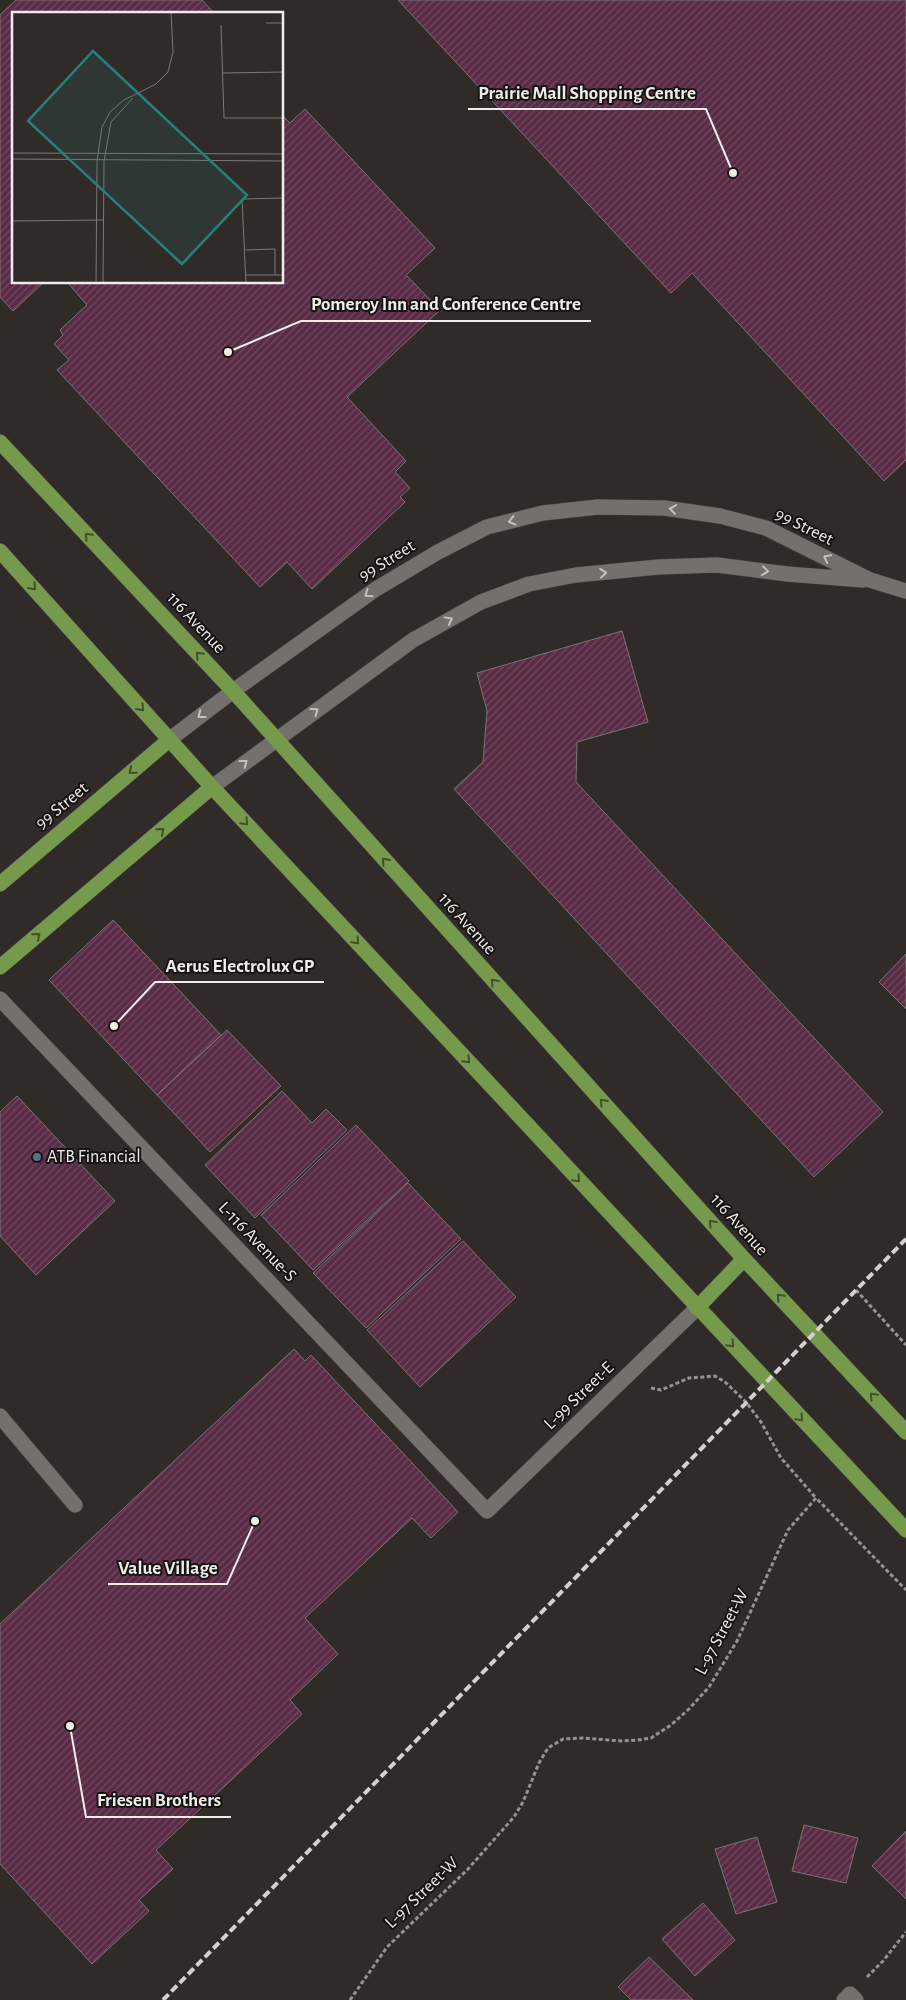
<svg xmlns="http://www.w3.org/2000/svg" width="906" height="2000" font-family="'Alegreya Sans',sans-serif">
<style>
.building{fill:url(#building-hatch);stroke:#7a7477}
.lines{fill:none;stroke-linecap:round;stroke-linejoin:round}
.minor-casing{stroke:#4c4845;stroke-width:16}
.major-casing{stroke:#4c4845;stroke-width:16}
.path{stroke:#969290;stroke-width:3;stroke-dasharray:4 2.5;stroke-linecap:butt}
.minor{stroke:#75706c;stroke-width:15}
.major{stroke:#769a4c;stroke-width:15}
.rail{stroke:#d4d0ce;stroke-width:4;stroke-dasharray:8 4;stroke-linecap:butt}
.oneway{stroke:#c4c1be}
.oneway2{stroke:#41502d}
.service-dot{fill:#5c6f8a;stroke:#161413;stroke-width:2}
.labels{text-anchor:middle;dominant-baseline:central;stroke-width:4;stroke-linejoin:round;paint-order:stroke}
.street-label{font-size:18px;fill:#efecea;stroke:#161413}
.poi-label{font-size:18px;fill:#efecea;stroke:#161413;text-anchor:start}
.inset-road{fill:none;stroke:#7c7876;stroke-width:1}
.view{fill:#25827a;fill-opacity:0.15;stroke:#25827a;stroke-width:2.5}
.inset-edge{fill:none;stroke:#efecea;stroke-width:2.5}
.leader{fill:none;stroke:#efecea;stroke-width:2}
.callout-dot{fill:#efecea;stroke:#161413;stroke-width:2}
.callout-label{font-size:19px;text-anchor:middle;font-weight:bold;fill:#efecea;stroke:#161413;stroke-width:4;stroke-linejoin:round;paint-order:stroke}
</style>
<defs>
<pattern id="building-hatch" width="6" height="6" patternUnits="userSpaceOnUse" patternTransform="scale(1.25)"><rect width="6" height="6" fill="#592b45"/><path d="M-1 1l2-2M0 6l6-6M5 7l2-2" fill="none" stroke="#714a60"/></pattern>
</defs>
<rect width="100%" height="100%" fill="#302b28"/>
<path class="building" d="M16,0H202L215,14H14V282H44L13,311L0,297V15Z
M398,0H906V460L884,481L692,273L671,293Z
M305,109L435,248L406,275L440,310L347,397L406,461L395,472L410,488L400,497L405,502L312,589L287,562L260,587L57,370L69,360L54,344L63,335L60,330L87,305L67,282H282V115L290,123Z
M622,631L648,722L577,742L576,782L883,1112L814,1177L454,789L483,762L487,711L477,673Z
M113,920L221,1035L157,1095L49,980Z
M906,954V1009L879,982Z
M227,1030L281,1086L210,1152L157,1095Z
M282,1091L312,1123L326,1109L347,1130L255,1218L205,1165Z
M17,1096L115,1201L36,1275L0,1236V1112Z
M356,1125L409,1181L313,1270L261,1215Z
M408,1183L461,1239L366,1328L313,1273Z
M463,1241L516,1297L420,1387L367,1330Z
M294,1349L305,1361L311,1355L458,1512L431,1538L412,1518L305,1618L338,1654L290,1700L302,1714L156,1850L173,1869L139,1900L149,1911L92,1964L0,1864V1624Z
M804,1825L858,1838L846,1883L792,1871Z
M906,1831V1899L872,1866Z
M757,1837L777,1902L736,1914L715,1849Z
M703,1903L735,1940L695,1976L662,1939Z
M649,1957L693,2000H631L618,1987Z"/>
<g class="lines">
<defs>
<path id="minor" d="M169,740L233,691L376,589L438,552L487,527L543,513L598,507L664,508L720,516L766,528L870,580L906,591
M212,787L413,640L481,602L529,584L576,575L658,567L717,565L787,574L863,580
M0,999L487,1511L697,1308
M0,1416L75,1505
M844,2000L850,1994L856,2000"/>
<path id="major" d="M0,442L233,691L744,1259L906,1432
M0,551L212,787L906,1530
M0,884L169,740
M0,967L212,787
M697,1308L744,1259"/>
</defs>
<use href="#minor" class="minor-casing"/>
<use href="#major" class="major-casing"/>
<path class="path" d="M856,1290L906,1345
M651,1388L661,1390L689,1378L703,1377L715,1376L725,1382L746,1402L761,1422L781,1458L816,1498
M867,1977L883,1961L906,1932
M350,2000L387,1947L468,1869L514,1817L523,1802L539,1763L548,1748L563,1739L583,1738L622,1741L638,1740L651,1738L671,1725L689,1709L709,1687L737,1641L788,1530L816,1498L906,1590"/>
<use href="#minor" class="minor"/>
<use href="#major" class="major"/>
<path class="rail" d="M163,2000L906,1239"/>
</g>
<defs><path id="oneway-chevron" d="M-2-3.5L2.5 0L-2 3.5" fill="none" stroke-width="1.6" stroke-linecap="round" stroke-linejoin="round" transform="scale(1.25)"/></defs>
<g class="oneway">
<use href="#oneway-chevron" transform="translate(673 509) rotate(-172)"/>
<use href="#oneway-chevron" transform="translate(512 521) rotate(166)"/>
<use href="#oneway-chevron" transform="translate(827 558) rotate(-153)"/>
<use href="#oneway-chevron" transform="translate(765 571) rotate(7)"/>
<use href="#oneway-chevron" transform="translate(603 573) rotate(-6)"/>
<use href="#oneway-chevron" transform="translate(368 594) rotate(145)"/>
<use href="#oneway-chevron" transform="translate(449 620) rotate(-29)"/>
<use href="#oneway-chevron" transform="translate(315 711) rotate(-36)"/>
<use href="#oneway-chevron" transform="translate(201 715) rotate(142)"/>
<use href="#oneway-chevron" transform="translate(244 763) rotate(-37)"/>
</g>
<g class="oneway2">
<use href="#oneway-chevron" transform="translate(88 536) rotate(-133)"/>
<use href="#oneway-chevron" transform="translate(33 587) rotate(48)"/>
<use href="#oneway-chevron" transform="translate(199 655) rotate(-133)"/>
<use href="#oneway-chevron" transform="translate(141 708) rotate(48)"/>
<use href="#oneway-chevron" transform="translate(132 771) rotate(140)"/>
<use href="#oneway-chevron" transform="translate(245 822) rotate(47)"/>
<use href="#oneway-chevron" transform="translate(161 831) rotate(-40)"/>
<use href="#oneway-chevron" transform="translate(385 861) rotate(-132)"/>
<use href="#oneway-chevron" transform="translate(37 936) rotate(-40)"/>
<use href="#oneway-chevron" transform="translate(356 941) rotate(47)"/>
<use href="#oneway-chevron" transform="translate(494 982) rotate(-132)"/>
<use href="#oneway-chevron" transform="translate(467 1060) rotate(47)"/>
<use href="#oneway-chevron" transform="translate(603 1102) rotate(-132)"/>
<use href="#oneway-chevron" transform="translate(577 1179) rotate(47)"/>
<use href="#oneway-chevron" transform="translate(712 1223) rotate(-132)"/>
<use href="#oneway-chevron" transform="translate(780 1297) rotate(-133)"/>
<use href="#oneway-chevron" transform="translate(731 1344) rotate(47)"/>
<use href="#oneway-chevron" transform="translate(873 1396) rotate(-133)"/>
<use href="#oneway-chevron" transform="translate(800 1418) rotate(47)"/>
</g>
<circle class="service-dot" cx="37" cy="1157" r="5"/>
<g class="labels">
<g class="street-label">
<text transform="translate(804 527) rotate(26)">99 Street</text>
<text transform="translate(387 561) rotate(-32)">99 Street</text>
<text transform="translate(196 623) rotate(47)">116 Avenue</text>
<text transform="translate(62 806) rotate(-40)">99 Street</text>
<text transform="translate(467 924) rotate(48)">116 Avenue</text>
<text transform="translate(739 1225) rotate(48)">116 Avenue</text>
<text transform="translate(257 1242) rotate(46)">L-116 Avenue-S</text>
<text transform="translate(579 1396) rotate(-44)">L-99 Street-E</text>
<text transform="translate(722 1632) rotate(-62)">L-97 Street-W</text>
<text transform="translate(422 1893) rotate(-44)">L-97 Street-W</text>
</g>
<g class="poi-label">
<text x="47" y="1157">ATB Financial</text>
</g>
</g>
<g transform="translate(12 12)">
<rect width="271" height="271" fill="#302b28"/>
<path class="inset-road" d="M254,11H272M209,13L212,106H272M211,61L272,60M0,141L272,142M0,147L272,149M85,149L90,115L98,100L112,88L144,72L156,60L161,40L159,0M92,149L99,110L121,86M0,209L91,208M233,238L263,237V263M234,263H272M84,272L85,149M91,272L92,149M234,272L230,187L272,186"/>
<path class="view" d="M81,39L235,183L170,252L16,109Z"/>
<rect width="271" height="271" class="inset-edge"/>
</g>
<path class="leader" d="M733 173L706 109H468M228 352L301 321H591M114 1026L155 982H324M255 1521L227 1584H108M70 1726L86 1817H231"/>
<g class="callout-dot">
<circle cx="733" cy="173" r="5"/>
<circle cx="228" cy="352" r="5"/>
<circle cx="114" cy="1026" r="5"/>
<circle cx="255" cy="1521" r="5"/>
<circle cx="70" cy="1726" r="5"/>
</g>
<g class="callout-label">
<text x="587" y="99">Prairie Mall Shopping Centre</text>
<text x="446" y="310">Pomeroy Inn and Conference Centre</text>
<text x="240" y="972">Aerus Electrolux GP</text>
<text x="168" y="1574">Value Village</text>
<text x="159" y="1806">Friesen Brothers</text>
</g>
</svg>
